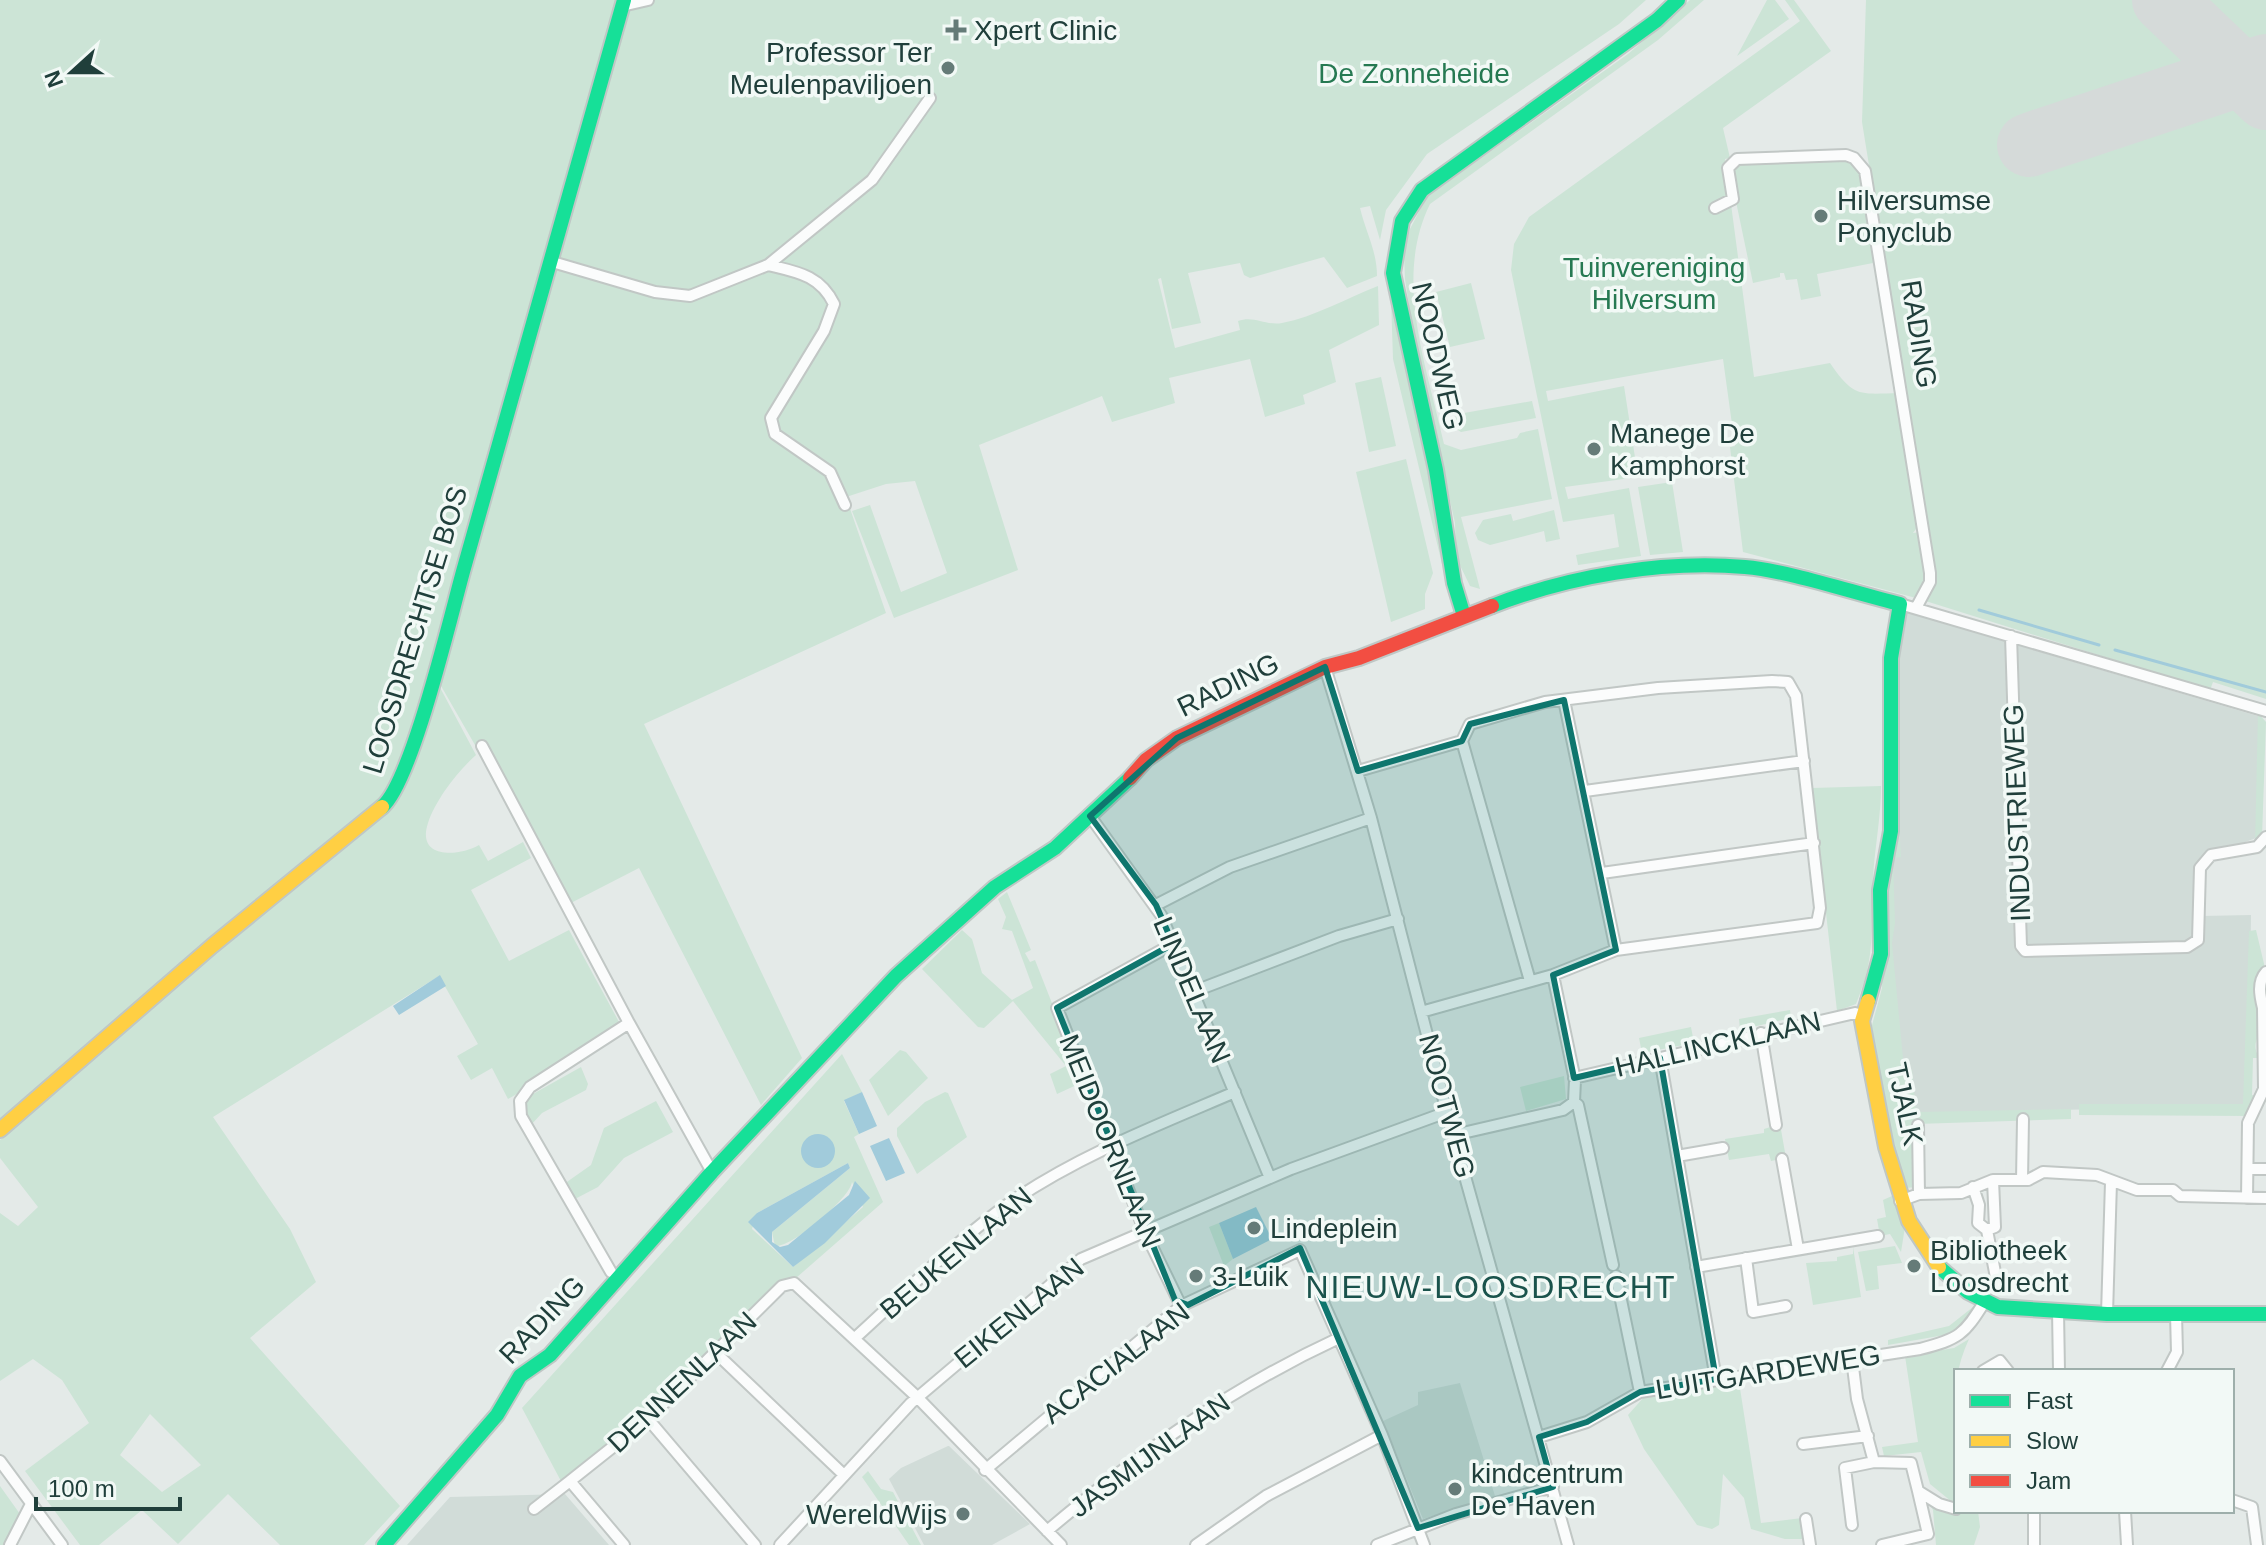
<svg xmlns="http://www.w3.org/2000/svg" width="2266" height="1545" font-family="Helvetica,sans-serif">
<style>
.built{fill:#d1dcd8}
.green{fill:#cce4d6;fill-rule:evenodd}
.water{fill:#a1cbdb}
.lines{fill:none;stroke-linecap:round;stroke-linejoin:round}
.stream{stroke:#a1cbdb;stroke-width:3}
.runway{stroke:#d5dad9;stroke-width:64}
.street-casing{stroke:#c1c7c5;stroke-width:14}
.fast-casing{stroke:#bfc7c5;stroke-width:18}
.slow-casing{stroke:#bfc7c5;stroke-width:18}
.jam-casing{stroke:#bfc7c5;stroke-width:18}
.street{stroke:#fbfcfc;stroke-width:10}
.fast{stroke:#16e098;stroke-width:14}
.slow{stroke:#ffcf43;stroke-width:14}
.jam{stroke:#f24e42;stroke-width:14}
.marked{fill:#0f766e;fill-opacity:0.2;stroke:#0f766e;stroke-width:6;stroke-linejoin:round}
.poi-dot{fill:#657b78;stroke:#f2f9f6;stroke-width:3}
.labels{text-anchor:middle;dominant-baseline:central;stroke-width:7;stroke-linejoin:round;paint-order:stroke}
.poi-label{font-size:28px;fill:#203f3b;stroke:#f2f9f6;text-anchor:start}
.park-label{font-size:28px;fill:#267952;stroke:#f2f9f6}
.street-label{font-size:28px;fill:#203f3b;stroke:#f2f9f6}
.quarter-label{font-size:32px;letter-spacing:2px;fill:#1a534c;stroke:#f2f9f6}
</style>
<rect width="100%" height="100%" fill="#e4eae8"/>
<path class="built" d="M1902,611L2261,717L2256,838L2200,859L2202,916L2251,915L2248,1106L1913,1113L1893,1016L1889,883Z
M1460,1383L1495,1496L1423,1519L1383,1421L1418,1405V1392Z
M948,1446H949L1030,1524L992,1545H924L889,1479L901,1468Z
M565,1494L609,1545H407L450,1497Z"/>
<path class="green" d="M0,0H1646L1619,24L1427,154L1386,210L1380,240L1370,206L1360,208C1366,233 1377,251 1377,276L1347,288L1324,257L1250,278L1244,275L1240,263L1188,273L1201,323L1172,329L1161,278L1158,279L1175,348L1240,330L1238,321C1254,315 1266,326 1282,323C1314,317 1347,298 1378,286L1379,325L1329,350L1336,382L1303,395L1305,404L1265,417L1250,359L1169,378L1175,403L1112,422L1102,396L979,445L1018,570L894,618L852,511L870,505L901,592L947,573L915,481L886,484L846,497L886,613L644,724L802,1058L761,1105L639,868L567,905L433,672L399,774L385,797L0,1124Z
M1690,0H1704L1658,40L1430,204C1393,279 1427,367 1444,444L1461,450L1517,438L1520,433L1538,429L1552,499L1461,517L1480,589L1470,586L1456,557L1455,523L1414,338L1405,279L1404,254L1410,229L1426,198L1436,190L1628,54Z
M1767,0H1775L1789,19L1737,56Z
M1785,0H1794L1831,51L1723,128L1730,158L1725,159L1754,377L1830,363C1854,398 1859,394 1900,393L1919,525L1913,533L1928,531L1862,122L1866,0H2266V699L2213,682L2210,690L1916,598L1743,552L1730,447L1735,446L1723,359L1546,391L1548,401L1624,386L1638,477L1565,487L1568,499L1629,488L1641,556L1578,565L1576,555L1619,547L1614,514L1563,522L1511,270L1514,244L1529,217L1800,21Z
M1847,159C1872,170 1874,236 1878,262L1817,274L1821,296L1801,300L1797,279L1786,280L1784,273H1780V277L1753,283L1734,192L1732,165L1739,162Z
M1471,283L1485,339L1450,347L1436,292Z
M1391,299L1442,535V564L1393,359Z
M1381,377L1396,446L1369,452L1355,383Z
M1532,401L1536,418L1461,432L1452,426L1456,416L1464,413Z
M1406,459L1433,573L1425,594V609L1391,622L1356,472Z
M1672,482L1683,552L1650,555L1638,487Z
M1554,510L1560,539L1546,542L1544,531L1490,545L1478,540L1475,533L1483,520L1511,514L1513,521Z
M436,680L476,755C458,771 436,799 428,823C416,859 458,857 479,845L488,861L523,842L531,858L471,890L509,961L569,930L625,1033L508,1099L492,1068L471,1080L457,1056L478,1044L439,976L213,1117L290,1229L316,1282L250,1338L400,1506L364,1545H280L228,1494L178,1544L142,1510L99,1545H80L25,1471L89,1423L62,1380L33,1359L0,1381V1213L18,1226L38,1207L0,1158V1140L149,1009L394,804ZM150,1414L201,1465L162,1492L120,1455Z
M2258,713L2266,722L2262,837L2255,844Z
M1881,786C1881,817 1875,846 1873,877C1869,931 1878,951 1856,1004L1837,1011L1812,788Z
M1898,806L1901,857L1893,858L1895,923L1892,943L1904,1069L1912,1070L1916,1112L2071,1109V1119L1916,1124V1187L1906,1188L1894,1150L1871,1029L1882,988L1884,894Z
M1007,892L1031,950L1025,953L1030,962L1035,960L1083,1082L1057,1094L1050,1074L1066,1066L1013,1001L984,1028L978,1027L922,969L962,930L972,939L982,973L1012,1000L1033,988L1012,931L1002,929L1006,917L998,899Z
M2256,930L2265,968C2247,1000 2265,998 2262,1022C2261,1038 2250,1041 2259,1058H2253L2252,1095L2257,1096L2250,1116L2079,1115V1104H2243L2249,931Z
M1790,1010L1791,1018L1740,1030L1739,1019Z
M1691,1027L1694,1043L1642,1053L1639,1038Z
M900,1050L906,1052L928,1078L888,1116L869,1080Z
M842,1054L862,1092L844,1101L859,1134L854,1137L883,1202L796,1278L781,1280L775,1285L643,1418L562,1483L522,1408ZM821,1134L828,1138L834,1153L824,1166L805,1140ZM848,1163L850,1168L772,1232L775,1246C792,1248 850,1198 852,1182L863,1207L793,1267L752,1229L757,1213Z
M581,1067L588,1084L586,1090L542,1113L531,1125L524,1114V1099Z
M1564,1076L1566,1099L1526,1111L1520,1087Z
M945,1092L948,1093L967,1137L917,1174L897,1136V1128L925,1102Z
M656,1101L673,1132L624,1158L598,1187L573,1200L564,1184L591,1165L604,1128Z
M1780,1124L1786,1158L1771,1161L1769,1154L1729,1160L1725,1139L1764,1133V1129Z
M1892,1196L1905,1227L1901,1252L1890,1234L1880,1236L1877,1219L1886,1217L1883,1200Z
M1219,1223L1233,1259L1224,1266L1209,1227Z
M1895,1246L1902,1263L1877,1266L1879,1289L1866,1291L1858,1252Z
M1853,1247L1861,1297L1813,1305L1806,1263L1837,1261V1257L1853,1254Z
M1973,1307L1979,1308L1950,1334L1888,1345V1340L1949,1326Z
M1969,1339C1945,1389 1956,1447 1956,1502H1952L1930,1484L1921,1452L1884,1456L1882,1447L1918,1442L1905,1356L1954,1348Z
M1739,1382L1761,1523L1802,1518L1804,1539H1785L1751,1529L1744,1498L1723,1474L1719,1525L1712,1529L1697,1525L1644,1449L1628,1415L1644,1397Z
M868,1471L881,1489L893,1492L921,1545H909L862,1477Z
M0,1486L20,1514L3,1545H0Z
M1926,1499L1940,1506L1941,1512L1978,1511L1980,1527L1974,1545H1936L1933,1510Z"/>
<path class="water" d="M440,975L446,986L399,1015L393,1006Z
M862,1092L877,1126L859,1134L844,1100Z
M801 1151a17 17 0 1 1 34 0a17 17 0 1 1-34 0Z
M889,1138L905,1173L886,1181L870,1146Z
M848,1163L850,1168L772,1232V1242L780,1247L788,1245L849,1195L855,1181L870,1198L825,1243L793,1267L748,1222L757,1213Z
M1256,1207L1272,1239L1233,1259L1219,1223Z"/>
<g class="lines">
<path class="stream" d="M1979,610L2099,645
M2115,650L2266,692"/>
<path class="runway" d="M2164,0L2266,98
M2029,145L2266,66"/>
<defs>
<path id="street" d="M622,6L648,0
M1715,208L1733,199L1728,168L1737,159L1846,155L1854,158L1865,171L1930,573V582L1916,608
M549,261L655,292L690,296L768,265L872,180L930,98
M768,265C797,272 820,275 834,304L824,331L771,418L775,434L830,472L845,505
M1900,604L2266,711
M2011,636L2021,946L2025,951L2187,947L2198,940L2200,868L2211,855L2257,847L2266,837
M1325,667L1371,818L1447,1112L1568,1545
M1564,700L1616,950
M1462,741L1530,981
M482,746L629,1023L530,1087L520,1101L521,1116L611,1272
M1358,771L1462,741L1470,724L1545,702L1658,688L1772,681L1788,682L1796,696L1820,908L1817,923L1616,950L1553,975L1421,1012
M1585,791L1804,761
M1090,816L1161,915L1270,1178
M1602,873L1814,843
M1156,905L1230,867L1371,818
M1173,944L1057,1008L1145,1232L1181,1306
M1553,975L1575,1080L1574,1102L1578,1105L1613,1265
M1195,991L1339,936L1398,919
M629,1023L712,1172
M1761,1033L1776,1125
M1660,1058L1716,1379
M1574,1078L1855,1013L1862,1015
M1918,1125L1919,1194
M1454,1135L1563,1110L1574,1102
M1677,1156L1723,1148
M1782,1159L1798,1249
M2248,1169H2266
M2022,1180L2023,1119
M1973,1187L1979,1205L1978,1223L1987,1230L1997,1283
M2247,1198L2248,1123L2264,1089L2263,1008C2260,996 2257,982 2266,972
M1900,1201L1919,1194L1961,1193L1993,1180H2028L2043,1172L2097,1175L2137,1190H2173L2180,1196L2266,1198
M1987,1230L1995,1227L1993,1180
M1746,1258L1753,1312L1786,1306
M1696,1267L1878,1236
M1616,1276L1640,1392
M2058,1311L2059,1371
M2107,1314L2111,1182
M855,1338C906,1292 955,1241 1011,1202C1080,1155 1158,1125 1235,1092
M717,1354L844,1475
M1852,1359L1857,1399L1874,1462L1911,1463L1918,1491L1939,1504L1956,1509
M1983,1371L2000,1361L2008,1371
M2167,1371L2177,1352L2176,1314
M648,1419L755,1545
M1539,1437L1587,1422L1640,1392L1920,1349C1959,1339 1964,1335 1985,1301
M1803,1444L1868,1436
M0,1461L62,1545
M985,1470L1181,1306L1300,1250L1382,1435L1424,1545
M2232,1500L2252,1507L2257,1545
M534,1509L570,1481
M2125,1511L2127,1545
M1806,1519L1810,1545
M1852,1525L1845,1468L1874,1462
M1047,1531C1138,1454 1231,1388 1339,1338
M10,1545L30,1506
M624,1545L570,1481L648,1419L782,1286L794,1283L917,1397L1061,1545
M780,1545L911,1403L1081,1259L1291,1169L1447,1112
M1196,1545L1266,1496L1382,1435
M1377,1545L1456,1514L1553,1487
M1882,1545L1928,1534L1918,1491
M2034,1545V1511"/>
<path id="fast" d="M1492,606C1569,576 1662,560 1745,567C1790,571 1854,593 1900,604L1891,658V831L1880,890L1881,954L1868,1001
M1464,616L1454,583L1436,470L1393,273L1402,221L1422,190L1657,20L1678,0
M382,807C412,782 451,614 464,568C517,378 571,189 624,0
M1939,1267L1968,1292L1998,1307L2107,1314H2266
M384,1545L497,1415L520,1376L550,1355L712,1172L896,976L995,887L1055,848L1130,778"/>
<path id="slow" d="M1868,1001L1862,1021L1886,1147L1909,1221L1939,1267
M0,1130L212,946L382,807"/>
<path id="jam" d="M1130,778L1146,760L1177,738L1325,667L1359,658L1492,606"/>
</defs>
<use href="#street" class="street-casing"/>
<use href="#fast" class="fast-casing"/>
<use href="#slow" class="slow-casing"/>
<use href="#jam" class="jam-casing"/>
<use href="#street" class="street"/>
<use href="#fast" class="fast"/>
<use href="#slow" class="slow"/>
<use href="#jam" class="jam"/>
</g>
<path class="marked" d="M1325,667L1358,771L1462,741L1470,724L1564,700L1616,950L1553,975L1574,1078L1660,1058L1716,1379L1640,1392L1587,1422L1539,1437L1553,1487L1418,1528L1300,1248L1188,1305L1175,1300L1057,1008L1173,944L1156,905L1090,816L1177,738Z"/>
<g class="poi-dot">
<path d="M952 18h8v8h8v8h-8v8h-8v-8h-8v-8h8z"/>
<circle cx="948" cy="68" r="8"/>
<circle cx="1821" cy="216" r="8"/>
<circle cx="1594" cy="449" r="8"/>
<circle cx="1254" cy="1228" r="8"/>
<circle cx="1914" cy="1266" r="8"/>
<circle cx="1196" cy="1276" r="8"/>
<circle cx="1455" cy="1489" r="8"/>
<circle cx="963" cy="1514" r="8"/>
</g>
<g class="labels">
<g class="poi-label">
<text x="974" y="30">Xpert Clinic</text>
<text x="932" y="52" text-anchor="end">Professor Ter<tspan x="932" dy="32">Meulenpaviljoen</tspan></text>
<text x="1837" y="200">Hilversumse<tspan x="1837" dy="32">Ponyclub</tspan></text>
<text x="1610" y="433">Manege De<tspan x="1610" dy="32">Kamphorst</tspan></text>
<text x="1270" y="1228">Lindeplein</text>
<text x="1930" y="1250">Bibliotheek<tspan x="1930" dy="32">Loosdrecht</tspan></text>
<text x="1212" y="1276">3-Luik</text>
<text x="1471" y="1473">kindcentrum<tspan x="1471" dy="32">De Haven</tspan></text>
<text x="947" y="1514" text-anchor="end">WereldWijs</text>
</g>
<g class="park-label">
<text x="1414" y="73">De Zonneheide</text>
<text x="1654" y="267">Tuinvereniging<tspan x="1654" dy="32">Hilversum</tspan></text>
</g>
<g class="street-label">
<text transform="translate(1919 334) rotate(81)">RADING</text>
<text transform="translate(1438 356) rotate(77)">NOODWEG</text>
<text transform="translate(415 630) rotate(-73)">LOOSDRECHTSE BOS</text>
<text transform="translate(1228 685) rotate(-26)">RADING</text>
<text transform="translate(2017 813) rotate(-92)">INDUSTRIEWEG</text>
<text transform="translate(1192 990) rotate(67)">LINDELAAN</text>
<text transform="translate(1718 1044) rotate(-13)">HALLINCKLAAN</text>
<text transform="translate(1905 1104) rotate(78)">TJALK</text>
<text transform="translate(1447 1106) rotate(75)">NOOTWEG</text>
<text transform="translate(1110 1141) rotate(68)">MEIDOORNLAAN</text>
<text transform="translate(956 1253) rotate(-40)">BEUKENLAAN</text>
<text transform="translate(1019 1313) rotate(-39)">EIKENLAAN</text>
<text transform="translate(542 1320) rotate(-46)">RADING</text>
<text transform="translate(1116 1363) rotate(-38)">ACACIALAAN</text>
<text transform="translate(1768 1372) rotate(-9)">LUITGARDEWEG</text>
<text transform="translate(682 1382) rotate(-43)">DENNENLAAN</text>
<text transform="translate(1150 1455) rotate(-36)">JASMIJNLAAN</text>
</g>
<g class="quarter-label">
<text x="1491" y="1287">NIEUW-LOOSDRECHT</text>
</g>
</g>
<rect x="1954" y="1369" width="280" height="144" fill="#f2f9f6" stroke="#9eafab" stroke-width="2"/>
<rect x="1970" y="1395" width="40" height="12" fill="#16e098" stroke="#9eafab" stroke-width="2"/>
<text x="2026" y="1409" font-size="24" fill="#203f3b">Fast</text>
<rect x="1970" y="1435" width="40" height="12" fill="#ffcf43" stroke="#9eafab" stroke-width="2"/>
<text x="2026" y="1449" font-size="24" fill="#203f3b">Slow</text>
<rect x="1970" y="1475" width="40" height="12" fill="#f24e42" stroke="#9eafab" stroke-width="2"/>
<text x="2026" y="1489" font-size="24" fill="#203f3b">Jam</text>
<g transform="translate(72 72) rotate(249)" stroke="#f2f9f6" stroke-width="6" paint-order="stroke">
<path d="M0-6L14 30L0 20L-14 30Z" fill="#203f3b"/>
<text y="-12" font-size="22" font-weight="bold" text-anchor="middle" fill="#203f3b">N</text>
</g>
<path d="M36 1497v12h144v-12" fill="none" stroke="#203f3b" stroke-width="4"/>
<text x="48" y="1497" font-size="24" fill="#203f3b" stroke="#f2f9f6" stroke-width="6" paint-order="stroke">100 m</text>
</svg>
